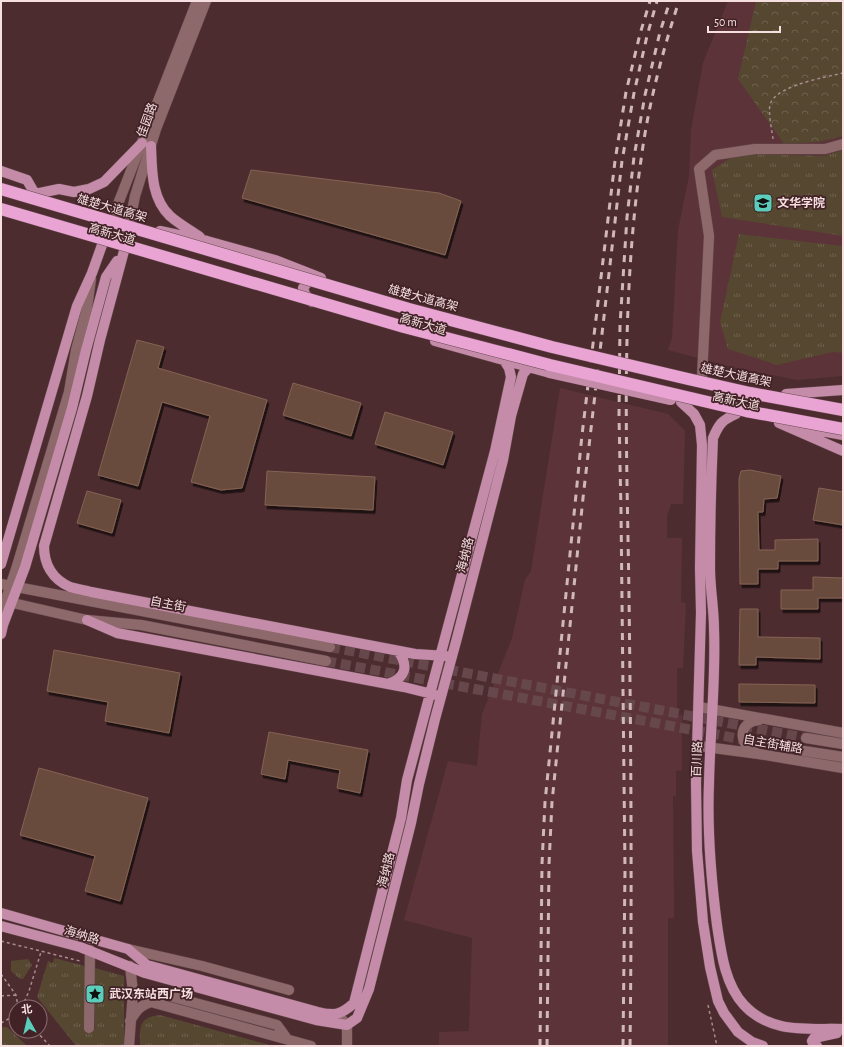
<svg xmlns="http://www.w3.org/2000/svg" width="844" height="1047" font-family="'Alegreya Sans','Noto Sans SC',sans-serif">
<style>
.built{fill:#5c3338}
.grass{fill:url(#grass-tufts)}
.forest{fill:url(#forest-crowns)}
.building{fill:#694b3c;stroke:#836354;filter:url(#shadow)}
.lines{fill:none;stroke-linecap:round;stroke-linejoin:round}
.minor-tunnel{stroke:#66474b;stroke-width:10;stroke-dasharray:10 5;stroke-linecap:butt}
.minor-casing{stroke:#65494c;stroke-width:11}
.major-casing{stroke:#65494c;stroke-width:11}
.path{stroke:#a88c8f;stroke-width:1.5;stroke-dasharray:3 3;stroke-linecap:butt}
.minor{stroke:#8e696c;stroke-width:10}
.major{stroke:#c58caa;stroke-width:10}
.rail{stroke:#d0b8ba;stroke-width:3;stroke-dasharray:7 7;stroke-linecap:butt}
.major-bridge-casing{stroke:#65494c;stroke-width:11;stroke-linecap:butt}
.highway-bridge-casing{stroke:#65494c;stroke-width:13;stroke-linecap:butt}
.major-bridge{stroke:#c58caa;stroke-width:10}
.highway-bridge{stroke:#e9a4d3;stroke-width:12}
.labels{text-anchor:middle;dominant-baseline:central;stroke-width:3.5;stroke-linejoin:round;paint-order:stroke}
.street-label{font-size:12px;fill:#f5dfe1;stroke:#422226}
.poi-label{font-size:12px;font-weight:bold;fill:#f5dfe1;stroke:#422226;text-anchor:start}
</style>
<defs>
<pattern id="grass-tufts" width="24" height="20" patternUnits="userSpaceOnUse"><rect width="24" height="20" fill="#554730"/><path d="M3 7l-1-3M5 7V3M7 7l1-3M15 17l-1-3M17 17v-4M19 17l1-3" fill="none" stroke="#6e614e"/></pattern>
<pattern id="forest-crowns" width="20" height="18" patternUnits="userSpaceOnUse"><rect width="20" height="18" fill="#554730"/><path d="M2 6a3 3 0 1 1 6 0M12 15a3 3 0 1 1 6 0" fill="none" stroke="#6e614e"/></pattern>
<filter id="shadow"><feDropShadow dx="2" dy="3.5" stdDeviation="0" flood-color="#0009"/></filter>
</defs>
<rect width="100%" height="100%" fill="#4d2c30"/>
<path class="built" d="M728,1H843V376L797,380L731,367L668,350L672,338L678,230L689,176L691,130L703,63Z
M560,388L668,414L685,431L683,504H671L667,516V538H682L681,602L686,603L683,668H677V715H682V770L676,771V796H673L674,918H668V1046H439V1032L469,1031L472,938L404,920L448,761L477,766L482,714L512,638L525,580L531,571Z"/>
<path class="grass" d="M843,150V236L722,217L712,170L731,158L752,154L824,156Z
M739,234L843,246V353L833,352L777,365L728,349L720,322Z
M54,958L85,966L84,1029H95V968L124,976V1046H76L37,997L48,961L53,963Z
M28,959L32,965L23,979H20L11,971V961Z
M160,1015L273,1046H140C140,1028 138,1017 160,1015Z
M1,1027H7L27,1046H1Z"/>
<path class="forest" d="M756,1H843V136L819,142L784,144L738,79Z"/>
<path class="building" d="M251,170L439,193L461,201L445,255L242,198Z
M137,340L164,347L158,368L267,400L242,488L221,490L191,482L210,416L162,402L138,486L98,475Z
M293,383L361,403L351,436L283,415Z
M385,412L453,432L443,465L375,444Z
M750,470L781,476L777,498L764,499L763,512H758L759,550H775V540L818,539V561H778V569H758V584H740L739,479L741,471Z
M267,471L375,477L373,510L265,505Z
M819,488L843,492V525L813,520Z
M87,491L121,500L112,533L77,523Z
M813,577L843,578V598H818V609H781V590H813Z
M740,609H758V637L820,638V659L756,657V665H739Z
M54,650L180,673L169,733L105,721L108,702L47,691Z
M739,684L815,685V703L739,702Z
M269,732L368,750L360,793L337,788L340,770L288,760L285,779L261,774Z
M39,768L148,798L120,901L85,891L95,856L20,835Z"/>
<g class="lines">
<path class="minor-tunnel" d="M330,647L806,738
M326,661L804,751"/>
<defs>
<path id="minor" d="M102,245L197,1
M124,251L135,196L156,129L206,1
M702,377L709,236L699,169L715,155L755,149H825L843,144
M1,584L330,647
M4,601L87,620L141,625L326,661
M1,614L17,566L69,392L76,350L87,308L91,279
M699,707L843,733
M806,738L843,744
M698,746L759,754L843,768
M804,751L843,757
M755,752C738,744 738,722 759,720
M128,949L202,966L289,990
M173,997L277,1025L287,1039
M337,1014L347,1025V1046
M130,1021C136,1011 139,1006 151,1002L311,1046
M89,1028L90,950
M129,1046L133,992L130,966"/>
<path id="major" d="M151,146C152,170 151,198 170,216C179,224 190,230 200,237
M1,171L27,180L35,194L59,189L74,192L89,189L104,182L142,143
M160,231L207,241L275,260L321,278
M124,251L100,340L87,396L44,546C44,564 52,579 70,587C76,589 84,590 91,592L415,654L446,656
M312,302L305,294L303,288L308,282L318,280
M435,341L550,373
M786,394L843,390
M681,402L694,414L700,425L702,445L700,568L701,613L696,783L697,851L703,922L710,967L718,1001L724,1013L738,1032L752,1042L763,1046
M736,414C722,420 719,424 713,438C711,482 710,525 710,568C710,588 714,609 714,629C716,680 710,732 709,783C707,830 711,878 717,925C721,952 725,985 744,1005C771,1034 807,1028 843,1029
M779,423L843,451
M800,427L843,435
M1,564L77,306L92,273L102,245
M87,620L117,633L404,687L436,695
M1,634L3,625L25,567L72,408L86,350L106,277L117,261
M388,684C406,678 409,666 398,651
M1,913L128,949L147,965L318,1012C334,1016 341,1015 354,1003L401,818L407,780L495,451L511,377L509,368L504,360
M1,926L80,947L145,973L316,1020L347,1025L357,1018L369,989L411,823L419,784L435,719L457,638L503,460L511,416L523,374L529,367
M817,1046L814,1045L812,1041L814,1038L837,1033"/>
</defs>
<use href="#minor" class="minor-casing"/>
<use href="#major" class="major-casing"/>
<path class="path" d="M773,139C772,130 767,109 771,102C780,85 826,77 843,73
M1,941L80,961
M1,974L16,995L18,1007
M1,996L16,995
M708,1005L717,1046
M22,1007L29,991L41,952
M1,1023L16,1015
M36,1031L50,1046"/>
<use href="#minor" class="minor"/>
<use href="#major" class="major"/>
<path class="rail" d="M540,1046L542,864L545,802L582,435L615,161L626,92L640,34L650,1
M547,1046L549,864L552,802L583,498L622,161L634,93L647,36L657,1
M623,1046L625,870L621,511L619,416L620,325L627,217L634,157L645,95L660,32L670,1
M630,1046C632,896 631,747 629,597C627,452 620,305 641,160C648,106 662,53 679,1"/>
<defs>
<path id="major-bridge" d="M550,373L671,400"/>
<path id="highway-bridge" d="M1,189L409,309L552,347L688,379L750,393L843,410
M1,209L404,327L550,365L746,411L843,429"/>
</defs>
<use href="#major-bridge" class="major-bridge-casing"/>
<use href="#highway-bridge" class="highway-bridge-casing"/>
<use href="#major-bridge" class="major-bridge"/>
<use href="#highway-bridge" class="highway-bridge"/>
</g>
<defs>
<symbol id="university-square" viewBox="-11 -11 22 22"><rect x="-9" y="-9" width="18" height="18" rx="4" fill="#5bcebb" stroke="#422226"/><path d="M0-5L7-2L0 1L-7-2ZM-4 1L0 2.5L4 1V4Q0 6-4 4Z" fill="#111"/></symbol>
<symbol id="sight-square" viewBox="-11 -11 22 22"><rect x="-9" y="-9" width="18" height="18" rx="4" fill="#5bcebb" stroke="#422226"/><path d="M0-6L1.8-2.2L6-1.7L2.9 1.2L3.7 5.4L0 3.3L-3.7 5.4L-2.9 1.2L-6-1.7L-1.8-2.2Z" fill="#111"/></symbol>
</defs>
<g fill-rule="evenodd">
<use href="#university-square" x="752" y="192" width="22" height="22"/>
<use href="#sight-square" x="84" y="983" width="22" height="22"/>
</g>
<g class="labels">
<g class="street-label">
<text transform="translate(147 120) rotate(-70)">佳园路</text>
<text transform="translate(112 208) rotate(16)">雄楚大道高架</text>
<text transform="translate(112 234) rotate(16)">高新大道</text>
<text transform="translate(423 298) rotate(15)">雄楚大道高架</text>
<text transform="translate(423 324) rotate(16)">高新大道</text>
<text transform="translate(736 375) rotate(12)">雄楚大道高架</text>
<text transform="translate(736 401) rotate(12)">高新大道</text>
<text transform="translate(465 555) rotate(-76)">海纳路</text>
<text transform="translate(168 604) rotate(11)">自主街</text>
<text transform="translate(773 744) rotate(10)">自主街辅路</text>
<text transform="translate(697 759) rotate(-88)">百川路</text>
<text transform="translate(386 870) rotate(-76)">海纳路</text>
<text transform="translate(82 935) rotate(17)">海纳路</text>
</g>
<g class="poi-label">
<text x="777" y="203">文华学院</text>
<text x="109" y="994">武汉东站西广场</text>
</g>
</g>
<rect width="844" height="1047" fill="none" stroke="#f5dfe1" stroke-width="4"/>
<g transform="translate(28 1019) rotate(352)"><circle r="19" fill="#422226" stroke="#8a6e71"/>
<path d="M0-3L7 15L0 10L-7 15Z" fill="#5bcebb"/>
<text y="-6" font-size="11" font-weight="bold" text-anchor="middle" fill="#f5dfe1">北</text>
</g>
<path d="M708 26v6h72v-6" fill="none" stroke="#f5dfe1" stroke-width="2"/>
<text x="714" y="26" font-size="12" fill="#f5dfe1" stroke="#422226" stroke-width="3" paint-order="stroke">50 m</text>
</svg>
